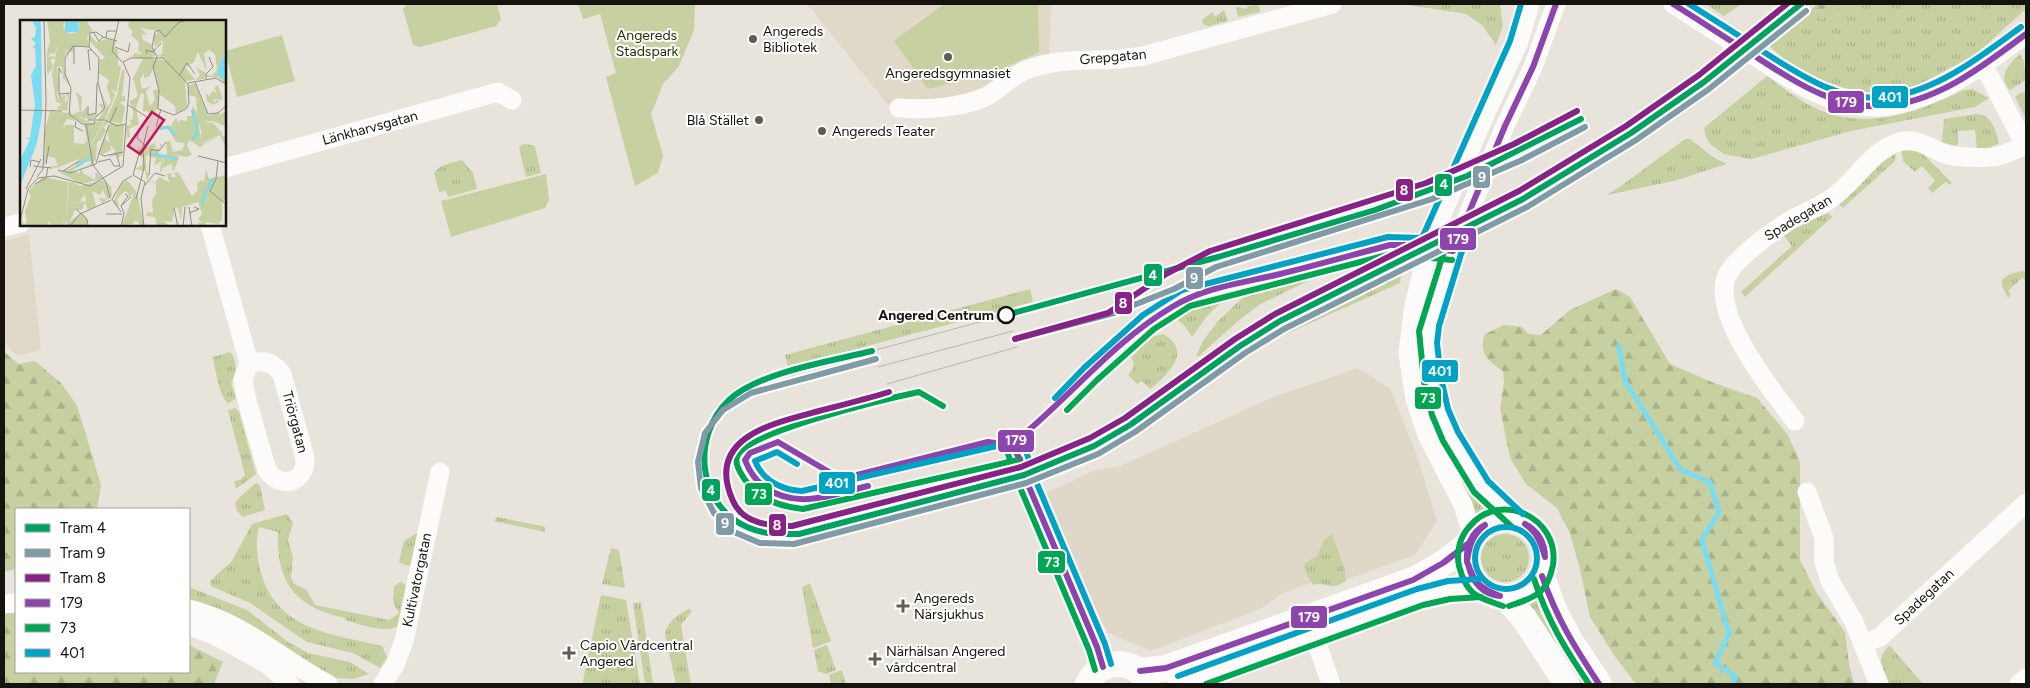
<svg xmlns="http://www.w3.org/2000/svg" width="2030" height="688" font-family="Figtree,sans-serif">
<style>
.commercial{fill:#dfd8c8}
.built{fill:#e0d9c8}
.grass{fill:url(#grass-tufts)}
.forest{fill:url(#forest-firs)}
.park{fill:#c6d0a1}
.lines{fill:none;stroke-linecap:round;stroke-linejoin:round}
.stream{stroke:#79dcf2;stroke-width:5}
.street{stroke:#fcfbfa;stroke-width:19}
.secondary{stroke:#fcfbfa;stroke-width:26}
.tram{stroke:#b8b6b4;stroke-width:1}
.bus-1-casing{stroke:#fff;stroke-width:10}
.bus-2-casing{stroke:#fff;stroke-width:10}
.bus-3-casing{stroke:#fff;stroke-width:10}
.bus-1{stroke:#8e44ad;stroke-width:6}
.bus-2{stroke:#00a651;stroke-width:6}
.bus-3{stroke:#01a2c4;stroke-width:6}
.tram-1-casing{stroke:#fff;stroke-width:10}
.tram-2-casing{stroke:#fff;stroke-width:10}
.tram-3-casing{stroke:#fff;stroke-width:10}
.tram-1{stroke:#00a261;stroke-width:6}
.tram-2{stroke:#809aa6;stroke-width:6}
.tram-3{stroke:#872387;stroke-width:6}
.poi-dot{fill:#5f5c55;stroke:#fff;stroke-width:2}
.stop-dot{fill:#fff;stroke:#15130d;stroke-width:2.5}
.labels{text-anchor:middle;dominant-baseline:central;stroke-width:4;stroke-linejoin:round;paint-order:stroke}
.poi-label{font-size:14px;fill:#15130d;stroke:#fff;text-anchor:start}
.park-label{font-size:14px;fill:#263006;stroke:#fff}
.street-label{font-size:14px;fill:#15130d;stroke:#fff}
.stop-label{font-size:14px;font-weight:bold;fill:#15130d;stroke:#fff;text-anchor:end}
.inset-river{fill:none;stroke:#79dcf2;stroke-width:2.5}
.inset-road{fill:none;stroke:#949089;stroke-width:1}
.view{fill:#c2185b;fill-opacity:0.15;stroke:#c2185b;stroke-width:2.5}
.inset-edge{fill:none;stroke:#15130d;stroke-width:2.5}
.line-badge{stroke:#fff;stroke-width:2}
.badge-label{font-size:14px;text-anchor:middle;font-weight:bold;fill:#fff}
</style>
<defs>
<pattern id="grass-tufts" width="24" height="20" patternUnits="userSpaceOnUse" patternTransform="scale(1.25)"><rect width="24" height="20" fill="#c6d0a1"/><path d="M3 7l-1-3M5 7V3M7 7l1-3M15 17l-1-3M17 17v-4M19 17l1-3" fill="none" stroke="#a9b289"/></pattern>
<pattern id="forest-firs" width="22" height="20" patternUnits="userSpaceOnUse" patternTransform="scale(1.25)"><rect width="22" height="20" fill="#c6d0a1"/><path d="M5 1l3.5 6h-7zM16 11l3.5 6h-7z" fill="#a9b289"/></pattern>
</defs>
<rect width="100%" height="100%" fill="#e8e4db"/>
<path class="commercial" d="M1358,368L1390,388L1417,456L1437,521L1415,555L1342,581H1315L1281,594L1262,608L1151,651L1108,633L1079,577L1042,495L1093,471L1120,466L1276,396Z"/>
<path class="built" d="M807,4H1051L1049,59L985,90L893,111Z
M29,234L41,350L18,356L4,343V241Z"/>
<path class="grass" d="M1402,4H1500L1503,26L1496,45L1482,25L1466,14Z
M1705,4H1741L1724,16Z
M1845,4H2026V9L1976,54L1909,90L1890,94L1872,95L1839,90L1788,62L1767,44L1811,10L1820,19Z
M1257,5L1260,7V12L1238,17L1236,7L1246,9L1248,6Z
M1224,10L1228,21L1209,26L1204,25L1202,20L1212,12L1215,17Z
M2020,54L2024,61L2026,80L2010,90C1996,77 2010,63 2020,54Z
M1767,76C1784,89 1802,103 1822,111C1871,130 1919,111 1964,90L1972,89L1989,98L1975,107L1851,131L1751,159L1724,154L1711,145L1706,138L1704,128Z
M2026,92V119L2015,97L2020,93Z
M1976,114L1984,115C1992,120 1999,135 1998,144L1984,150H1977L1975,130L1958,131V144L1956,146L1942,142L1944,119Z
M1685,139H1690L1714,158L1727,164L1674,181L1607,195L1621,186Z
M523,144L532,145L535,147L541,173L526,177L519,148Z
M1901,149L1920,151L1952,183L1950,185L1946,182L1932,193L1928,188L1935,181L1922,166L1915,172L1903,161Z
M1896,150L1895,161L1843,208L1839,204C1860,188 1875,167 1896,150Z
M462,160L473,173L477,189L448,197L446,191L439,192L434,173C440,164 452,163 462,160Z
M1828,213L1832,217L1745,297L1741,292L1792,246L1783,235L1801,224Z
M2022,271L2026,272V281L2022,278L2008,291L2011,295L2008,298L2002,286V280L2010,274Z
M1317,272L1320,273V275L1259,305L1237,322L1199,356H1196L1203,341L1218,321L1238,302L1252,291Z
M1401,274L1400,283L1259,346L1266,340L1307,318Z
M1030,289L1033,302L788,367L785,355Z
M1227,295V297L1207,316L1192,337L1184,325L1176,319L1204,303Z
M1420,309H1423L1421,321L1425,368L1499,512L1475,524L1437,445L1416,372Z
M1163,334C1194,351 1167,376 1150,389L1142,381L1137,384L1128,375C1133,369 1136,365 1131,358L1151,337Z
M230,352C237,360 237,373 231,383L236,399L228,403C219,396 215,368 213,357Z
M235,408L239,412L256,474L236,489L234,481L240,480L245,475L228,410Z
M256,483L260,486L265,510L243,517L237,511L235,503L239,498Z
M287,514L293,523L288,540L293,557L291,577L294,584L306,589L315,605L389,620L399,613L393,602L394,586L401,582L407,586L399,626C384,634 360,624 345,620V618C295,607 276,582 278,532L259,527C255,542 257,558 261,573C278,631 333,634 382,646L387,657L380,668L353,653L307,642L250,603L211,586L210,581L232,561L252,524Z
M497,517L542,526L545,527V532L494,521Z
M422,530L414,564C408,567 405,565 399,562L404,541Z
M1481 558a24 24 0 1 1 48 0a24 24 0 1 1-48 0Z
M1332,534L1344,567L1346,581C1330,592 1325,581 1313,585L1305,571L1304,564L1317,556L1324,540Z
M611,548L619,550L625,588L602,584Z
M810,583L831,641L813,648L802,587Z
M189,587L247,610L288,642L308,653L350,662L369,674L353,679L334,678L189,601Z
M1536,594L1589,684H1577L1522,602Z
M601,595L626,600L640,684H583V681Z
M641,602L653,684H645L633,603Z
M689,609L692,611L681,625L691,684H676L665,634C667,622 678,614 689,609Z
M827,645L836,670L826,674L818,671L814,650Z
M1889,646H1890L1923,684H1889C1879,672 1877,658 1889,646Z
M842,670L846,684H831L829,675Z"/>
<path class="forest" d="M1817,4H1845L1820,20L1811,10Z
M1616,289L1630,297L1670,364L1714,383L1757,398L1788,435L1800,462V560L1816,592L1845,632L1849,664L1854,684H1636L1616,658L1590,617L1580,569L1570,533L1557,508L1526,484L1510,458L1500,408L1504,382L1503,371C1488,361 1478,353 1485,334L1504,325L1522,327L1529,334L1541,335L1570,310Z
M4,352L19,364L35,361L61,383L77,405L101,485L97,509H16V569L4,572Z
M16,609V672H189V645L223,662L214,684H4V610Z"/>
<path class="park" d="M407,4H497L501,19L496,26L420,47L413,45L403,9Z
M578,4H695L694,30L679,66L663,84L651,114L663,156L658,173L635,186L606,77L616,73L600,14L583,19Z
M944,4H1038L1039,52L999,70L928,89L894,41Z
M282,35L295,81L237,97L225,51Z
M546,174L549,200L545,208L451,237L441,201Z"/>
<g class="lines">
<path class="stream" d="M1619,346L1625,381L1681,470L1710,482L1719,512L1702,540L1729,634L1715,663L1735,676L1733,684"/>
<path class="street" d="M1673,4C1698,20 1724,37 1750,53C1787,77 1827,107 1874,107C1927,107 1985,65 2026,34
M1983,64L2026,147
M899,108C925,110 961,108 985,97C1000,90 1010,76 1026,70C1057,58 1088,61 1120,59C1128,58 1135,57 1143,56L1332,4
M225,168L498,92L512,100
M210,225L249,363L243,380L247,401L267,470C281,490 306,483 305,458L282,374C273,362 265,360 249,363
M4,227L21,223
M1795,421C1773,392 1702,305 1731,269C1746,250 1769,234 1789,221C1802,213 1817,208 1829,200C1854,184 1870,151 1899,142C1917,137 1929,148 1945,154C1953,157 1989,159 1998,156C2007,154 2017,149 2026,145
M1031,489L1097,647L1103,667
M1807,492L1824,538V562L1830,581L1854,622L1879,684
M1517,520L1481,487L1450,436L1440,412L1432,380L1428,333L1453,251L1505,126L1533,67L1556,4
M1471,539L1470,527L1463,505L1427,435L1415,399L1408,353L1414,306L1428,247L1485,115L1518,44L1530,4
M4,604L16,603
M189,609C245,623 279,658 328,684
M189,626L214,635L267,664L290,684
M1314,635L1331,684
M1863,644L1880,637L2026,503
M383,684L395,665L404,641L440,472
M2019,684L2026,678"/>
<path class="secondary" d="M1467 558a39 39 0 1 1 78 0a39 39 0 1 1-78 0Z
M1542,576L1553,608L1569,639L1599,684
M1506,598L1524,618L1567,684
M1140,671L1166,668L1413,580C1435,570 1452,558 1469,543
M1088,684C1100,658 1136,657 1148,684
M1181,684L1420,597L1449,590L1480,588"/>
<path class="tram" d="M872,351L1006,315
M878,367L1013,331
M887,384L1017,347
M1153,409L1187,383L1244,331L1264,316L1338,278L1504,200L1552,181"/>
<defs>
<path id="bus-1" d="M1673,4C1699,20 1724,37 1750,53C1794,81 1838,113 1893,105C1943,98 1987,63 2026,34
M778,442L841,479L988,442L1011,445C1066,402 1111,343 1172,307C1203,288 1241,283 1276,275C1314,266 1352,255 1390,245H1406L1453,251L1505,126L1533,67L1556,4
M778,442L750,453L745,460C749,471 756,481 766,488C798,510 834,494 868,486
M968,447L988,442L1011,445L1020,459L1024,475L1097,647L1103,667
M1525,524C1537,530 1545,542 1545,557
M1525,524C1537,532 1541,543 1545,557
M1467,562C1466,547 1471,532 1485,525
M1467,562C1469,546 1472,535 1485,525
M1468,564C1474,583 1481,589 1500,596
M1468,564C1472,581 1481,594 1500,596
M1542,576C1557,619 1574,646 1599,684
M1140,671L1166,668L1413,580L1443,563L1469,543"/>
<path id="bus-2" d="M1445,248L1419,331L1424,382L1432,415L1443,441L1474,492L1511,526
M943,406L919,392C890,398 745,432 737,457C734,465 744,479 749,485C763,501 782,507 803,509L1018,460
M1067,410L1097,380L1154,329L1190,306L1391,254L1452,260
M1008,454L1016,478L1089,650L1095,670
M1534,579C1548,621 1564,647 1589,684
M1503,606C1477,597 1467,596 1459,566C1456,552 1460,537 1469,527C1500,489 1560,518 1553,565C1551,575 1548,585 1540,592C1530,600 1520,602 1509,606
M1206,684L1423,605L1450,599L1481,597"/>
<path id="bus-3" d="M1689,4C1711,18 1734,32 1756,47C1797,73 1840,104 1891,97C1940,89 1983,55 2021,27
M1480,210L1461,254L1439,326L1437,343L1441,378L1448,409L1458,432L1488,481L1523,514
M1055,398L1085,367L1143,315L1182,290L1388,237L1422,238L1510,41L1521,4
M797,464L777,452L755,461C763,481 782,490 802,491L1014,442C1027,443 1029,462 1032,472L1105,644L1111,664
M1475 558a31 31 0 1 1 62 0a31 31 0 1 1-62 0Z
M1178,676L1417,589L1448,581L1479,579"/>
</defs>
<use href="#bus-1" class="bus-1-casing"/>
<use href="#bus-2" class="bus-2-casing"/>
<use href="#bus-3" class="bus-3-casing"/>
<use href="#bus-1" class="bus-1"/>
<use href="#bus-2" class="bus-2"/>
<use href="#bus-3" class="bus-3"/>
<defs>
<path id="tram-1" d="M1006,315L1218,257L1375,210L1467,176L1581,119
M872,351C832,361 759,372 729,400C691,436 697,505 747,527C764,535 781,534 799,534L1024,475L1094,446L1130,425L1240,346L1280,321L1523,199L1631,133L1704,82L1801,4"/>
<path id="tram-2" d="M1015,339L1114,313L1174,289L1216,267L1432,199L1522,160L1585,127
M876,359L751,393L723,410L705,433L698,462L701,488L714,513L734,532L760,543L794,544L1026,483L1098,454L1135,432L1245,353L1284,329L1527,207L1636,140L1709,89L1806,11"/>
<path id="tram-3" d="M1015,339L1108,313L1166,274L1210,251L1426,183L1514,144L1577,111
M889,392C866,399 842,405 819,411C774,423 704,437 733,501C743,524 770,526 792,526L1021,467L1090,438L1125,418L1235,339L1275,314L1519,191L1626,126L1699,75L1787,4"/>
</defs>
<use href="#tram-1" class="tram-1-casing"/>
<use href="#tram-2" class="tram-2-casing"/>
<use href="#tram-3" class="tram-3-casing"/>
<use href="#tram-1" class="tram-1"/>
<use href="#tram-2" class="tram-2"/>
<use href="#tram-3" class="tram-3"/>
</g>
<g class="poi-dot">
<circle cx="753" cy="39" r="5"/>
<circle cx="948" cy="57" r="5"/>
<circle cx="759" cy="120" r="5"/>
<circle cx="822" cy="131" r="5"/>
<path d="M900.5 598.5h5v5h5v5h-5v5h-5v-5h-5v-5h5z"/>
<path d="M566.5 645.5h5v5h5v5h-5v5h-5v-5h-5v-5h5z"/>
<path d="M872.5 651.5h5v5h5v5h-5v5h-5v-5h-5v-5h5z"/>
</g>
<circle class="stop-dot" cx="1006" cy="315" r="8"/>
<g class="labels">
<g class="poi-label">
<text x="763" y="31">Angereds<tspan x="763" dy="16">Bibliotek</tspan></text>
<text x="948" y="73" text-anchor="middle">Angeredsgymnasiet</text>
<text x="749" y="120" text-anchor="end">Blå Stället</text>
<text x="832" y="131">Angereds Teater</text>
<text x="914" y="598">Angereds<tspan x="914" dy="16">Närsjukhus</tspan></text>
<text x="580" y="645">Capio Vårdcentral<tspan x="580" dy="16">Angered</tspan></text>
<text x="886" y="651">Närhälsan Angered<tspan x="886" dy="16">vårdcentral</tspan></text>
</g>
<g class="park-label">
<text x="647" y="35">Angereds<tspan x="647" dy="16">Stadspark</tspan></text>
</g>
<g class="street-label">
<text transform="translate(1113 57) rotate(-5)">Grepgatan</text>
<text transform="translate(370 128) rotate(-15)">Länkharvsgatan</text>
<text transform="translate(1798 218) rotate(-31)">Spadegatan</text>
<text transform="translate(295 422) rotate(75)">Triörgatan</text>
<text transform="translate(417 580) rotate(-78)">Kultivatorgatan</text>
<text transform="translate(1924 597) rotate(-43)">Spadegatan</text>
</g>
<g class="stop-label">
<text x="994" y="315">Angered Centrum</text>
</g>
</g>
<g transform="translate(20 20)">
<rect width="206" height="206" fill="#e8e4db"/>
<path d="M30,22L38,23L35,34L31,33L28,37L33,36L35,38L30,40L33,45L31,51L29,50V54L27,53V32ZM179,101L193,103L202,113L178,125L182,116ZM45,105H54V123L65,124L64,113L66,124L59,127L44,120ZM133,119L136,122L134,126L137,125L134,129L141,128L139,123L143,125L138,132L143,139L142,151L140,153L141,141L134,146L136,138L126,135V150L129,155L127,161L125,151L115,149L122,145L123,139L118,132V126L120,130L122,125L124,140L123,129L136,122ZM49,161L62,181L49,184V200L41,207L46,198Z" fill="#c6d0a1"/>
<path d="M27,0H51L50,3L45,0L43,7L50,14L59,11V3L52,0H66L73,11L67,16L69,26H53V33L50,31L45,36L48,29L46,31L44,40V48L49,65L43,58L42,46L37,47L39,68L37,75L40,80L43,77L40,76L45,75V83L48,78L46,74H49L47,91L36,89L42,84L36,82L32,54L38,23L30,22ZM149,0H192L188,11H193L195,19L198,17L196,0H206V39L202,37L197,55L204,57L206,60V65L198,57H186V54L192,56L197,50L195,34L189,30L184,34L187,52L178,32L174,42L165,47L175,60L180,56L176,47L186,53L184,59L165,61L167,87L156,94L155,86L139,74L138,88L130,96L128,91L123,92L124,74L121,73L116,88L119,104L109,109L110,117L107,118L106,106L111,105L110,100L113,99V88L109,82L118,76L113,58L123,39L112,37L114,33L122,34L118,30L119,22L111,15L113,12L108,6L109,1ZM121,8L137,11L138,15L135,13L133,18L135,27L142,20L143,22L142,35H137L147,40L131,39L135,35L131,24L123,20L122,14L127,15ZM133,48L139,70H133L135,80L130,86L126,71L132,66L122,69L120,59L124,53V58L130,56ZM69,14L76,22L86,19L96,21L94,27L98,30V44L101,48L96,72L91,69L95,75L85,100L77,101L86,87L81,72L88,87L91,81L87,67L89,60L79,53L80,40L85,38L70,21ZM102,50H105L102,77L105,75V81L100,82L105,87L102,104L86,100L97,75ZM175,63L188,96L199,92L200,95L206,91L205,106L192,101L179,102L180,115H185L180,118L182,123L177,124L185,123L202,112V116L206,117V128L200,115L180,127L169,120L167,126L172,135L166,137L157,135L159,138L153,152L152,144L142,148L144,139L139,136L147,134L146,122L150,121L153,132L162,130L165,123L156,122L148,109H140L141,106H151L156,97L158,103L160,100L167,101V96H172V86L177,92L176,77L169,75L168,66ZM198,65L203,80L194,79L195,83L197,80L200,81L193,85L187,81L185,72L189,76L193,71L197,74L194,68ZM56,72L62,77L61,93L67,87L69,95L80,93L83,89L79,85L81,83L84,85V91L70,100L57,96L70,102L62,103L52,98L49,94V86L52,95L60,91ZM30,91L48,93L55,101L47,99L43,106L48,110L44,120L59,127L67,122L64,104L84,101L61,143L85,101L89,102L83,107L86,110L81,120L77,122L76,139L72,145H69L67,144H71L70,141L65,142L52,151L60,153L61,147L63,153L75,160L76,151L82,159L61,164L37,151L49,153L44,151L55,146L59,139L36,148L28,146H38L35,138L28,136L24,145L25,110ZM90,103L104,105L102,135L98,138L103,142L101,141L97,135L88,137L96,131L90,125L91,130L83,134L79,132L85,118L90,124L87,110ZM186,149L189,159L206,155V185L205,180L202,182V200L198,204L186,202L185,206H178V202L183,203L178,199L182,194L178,182L162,187L161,200L158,188H155L152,202L144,201L149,206H137L135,197L126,196L127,192L133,193L132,180L136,174V163L129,161L136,162L139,157L149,162L147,154L152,153L151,157H157L154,153L158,152L172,176L178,170L177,164L181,160L184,162ZM23,157L48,162L46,198L41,206H31L29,201L28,206L1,207L3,199V204L7,203L5,191L11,176L8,171ZM83,160L91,166L92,176L82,183L79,178L87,179L83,170L80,175L72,171L76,186L68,190L65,182L62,190H55L50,201L62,193L67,199V206L44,207L49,200V184L66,181L65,174L62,179L49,181L51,162L61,166ZM107,160L117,173L124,206H117L120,204L115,200L113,204L102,205L114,174L107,178L109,174L105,171L97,179L99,185L97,187L93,182L102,163Z" fill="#c6d0a1" fill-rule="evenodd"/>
<path d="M139,0H206V40L192,30L148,25L139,6Z" fill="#c6d0a1"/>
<path d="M12,0H20L21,5L22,96L17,123L0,166V140L10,120L5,117L10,118L15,84L11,55L16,46L15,28H13L16,23L11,19L15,17L16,8ZM45,0L50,3L51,0L58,2L59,12H45ZM202,37L206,39L205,59L197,55Z" fill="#79dcf2"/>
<path class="inset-river" d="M140,109L148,107L155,115M172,120L176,116L177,107L172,90M133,134L157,139M56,147L70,138M188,171L190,161L195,158M182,185L186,170"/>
<path class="inset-road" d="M99,0L92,31L102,42M73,12L79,21L83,17M86,18L87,11H96M54,26V44M69,27L70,13L76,12L83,17L97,21M95,27L108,32L110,23M127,34L126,30L133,32L141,23M137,37L132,27L135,12L139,10L145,17L158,3L166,0M137,37L133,47L139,71L138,89M103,42L111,38H143L168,64M103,42L110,58L106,104M70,50L68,30H72M159,56L167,43L175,54M186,59V54L193,47L189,37M175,62L188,94L198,93L207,85M168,63L196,58L207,65M39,74V48L42,53M41,79L39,74L51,73M108,85L127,97M68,86V95L76,93L77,63M138,89L154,95L166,89L169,84L168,64M0,90L42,91M74,99L85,88L78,63L79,38L69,27L53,26L45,38V54L51,68L49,94L62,104H74L75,101M56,101L55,107L63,111M90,102L97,87M66,104L73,145L86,162L90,178M136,107L141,89M119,110L127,97M119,111L117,118L126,126M130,129L139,131L146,122M79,133L89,105M178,136L207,143M198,141L196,159L190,171L207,185M78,142L90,139L94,146H100L96,133M26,144L29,126M13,146L32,148M10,147L11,140L20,142M38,150L50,153L76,144L79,133L84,136L103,132M43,151L59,141M113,155L125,162L121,178L124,207M113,155L120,131L126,127M129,155L131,129M17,157L23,149L26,82L24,0M15,164L26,158L28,147M125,165L135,153L145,156M6,169L21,139M92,179L103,161L112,156M92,179L101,192M116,179L124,148L123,127L128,106M101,186L108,176L105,174M169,187L172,207M154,188L158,207M56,189L67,199L68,207M169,193L179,189L174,187M86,194H102M0,201L8,169L18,158L34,156L70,166L103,146L106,104L97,106L85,100H68M49,207L60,194L91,180M101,207L104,193L101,186L111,177M163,207L165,187"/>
<path class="view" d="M132,92L144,100L120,134L108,126Z"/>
<rect width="206" height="206" class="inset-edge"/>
</g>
<g class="line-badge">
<rect x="1871" y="85" width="38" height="24" rx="5" fill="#01a2c4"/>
<rect x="1827" y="90" width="38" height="24" rx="5" fill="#8e44ad"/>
<rect x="1472" y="165" width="19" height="24" rx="5" fill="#809aa6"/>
<rect x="1434" y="173" width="19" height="24" rx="5" fill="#00a261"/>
<rect x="1395" y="178" width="19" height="24" rx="5" fill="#872387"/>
<rect x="1439" y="227" width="38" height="24" rx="5" fill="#8e44ad"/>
<rect x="1143" y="263" width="20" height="24" rx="5" fill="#00a261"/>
<rect x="1185" y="266" width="19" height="24" rx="5" fill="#809aa6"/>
<rect x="1114" y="291" width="19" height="24" rx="5" fill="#872387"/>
<rect x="1421" y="359" width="38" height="24" rx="5" fill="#01a2c4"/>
<rect x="1414" y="386" width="28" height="24" rx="5" fill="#00a651"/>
<rect x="997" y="429" width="38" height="24" rx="5" fill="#8e44ad"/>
<rect x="818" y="471" width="38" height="24" rx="5" fill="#01a2c4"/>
<rect x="701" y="478" width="20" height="24" rx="5" fill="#00a261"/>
<rect x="744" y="482" width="29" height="24" rx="5" fill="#00a651"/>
<rect x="715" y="512" width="20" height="24" rx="5" fill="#809aa6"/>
<rect x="768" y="513" width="19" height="24" rx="5" fill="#872387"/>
<rect x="1037" y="550" width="29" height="24" rx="5" fill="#00a651"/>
<rect x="1290" y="605" width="38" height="24" rx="5" fill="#8e44ad"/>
</g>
<g class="badge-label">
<text x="1890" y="102">401</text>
<text x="1846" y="107">179</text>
<text x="1482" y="182">9</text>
<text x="1444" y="189">4</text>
<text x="1404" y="195">8</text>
<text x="1458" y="244">179</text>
<text x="1153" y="280">4</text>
<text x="1194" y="283">9</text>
<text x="1123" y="308">8</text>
<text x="1440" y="376">401</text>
<text x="1428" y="403">73</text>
<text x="1016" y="445">179</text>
<text x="837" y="488">401</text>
<text x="711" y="495">4</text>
<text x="759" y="499">73</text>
<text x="725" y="528">9</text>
<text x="777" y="530">8</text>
<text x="1052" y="567">73</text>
<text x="1309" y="622">179</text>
</g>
<rect width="2030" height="688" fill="none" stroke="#15130d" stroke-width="10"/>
<rect x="15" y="508" width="175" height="165" fill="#ffffff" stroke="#a1a19e"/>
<rect x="25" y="524" width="25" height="8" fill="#00a261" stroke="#a1a19e"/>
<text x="60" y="533" font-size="15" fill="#15130d">Tram 4</text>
<rect x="25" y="549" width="25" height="8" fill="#809aa6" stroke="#a1a19e"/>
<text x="60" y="558" font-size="15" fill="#15130d">Tram 9</text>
<rect x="25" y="574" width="25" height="8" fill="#872387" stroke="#a1a19e"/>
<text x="60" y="583" font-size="15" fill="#15130d">Tram 8</text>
<rect x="25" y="599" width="25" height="8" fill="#8e44ad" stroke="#a1a19e"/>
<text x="60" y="608" font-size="15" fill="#15130d">179</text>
<rect x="25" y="624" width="25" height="8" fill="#00a651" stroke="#a1a19e"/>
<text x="60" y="633" font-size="15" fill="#15130d">73</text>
<rect x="25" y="649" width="25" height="8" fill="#01a2c4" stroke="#a1a19e"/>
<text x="60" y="658" font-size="15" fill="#15130d">401</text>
</svg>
